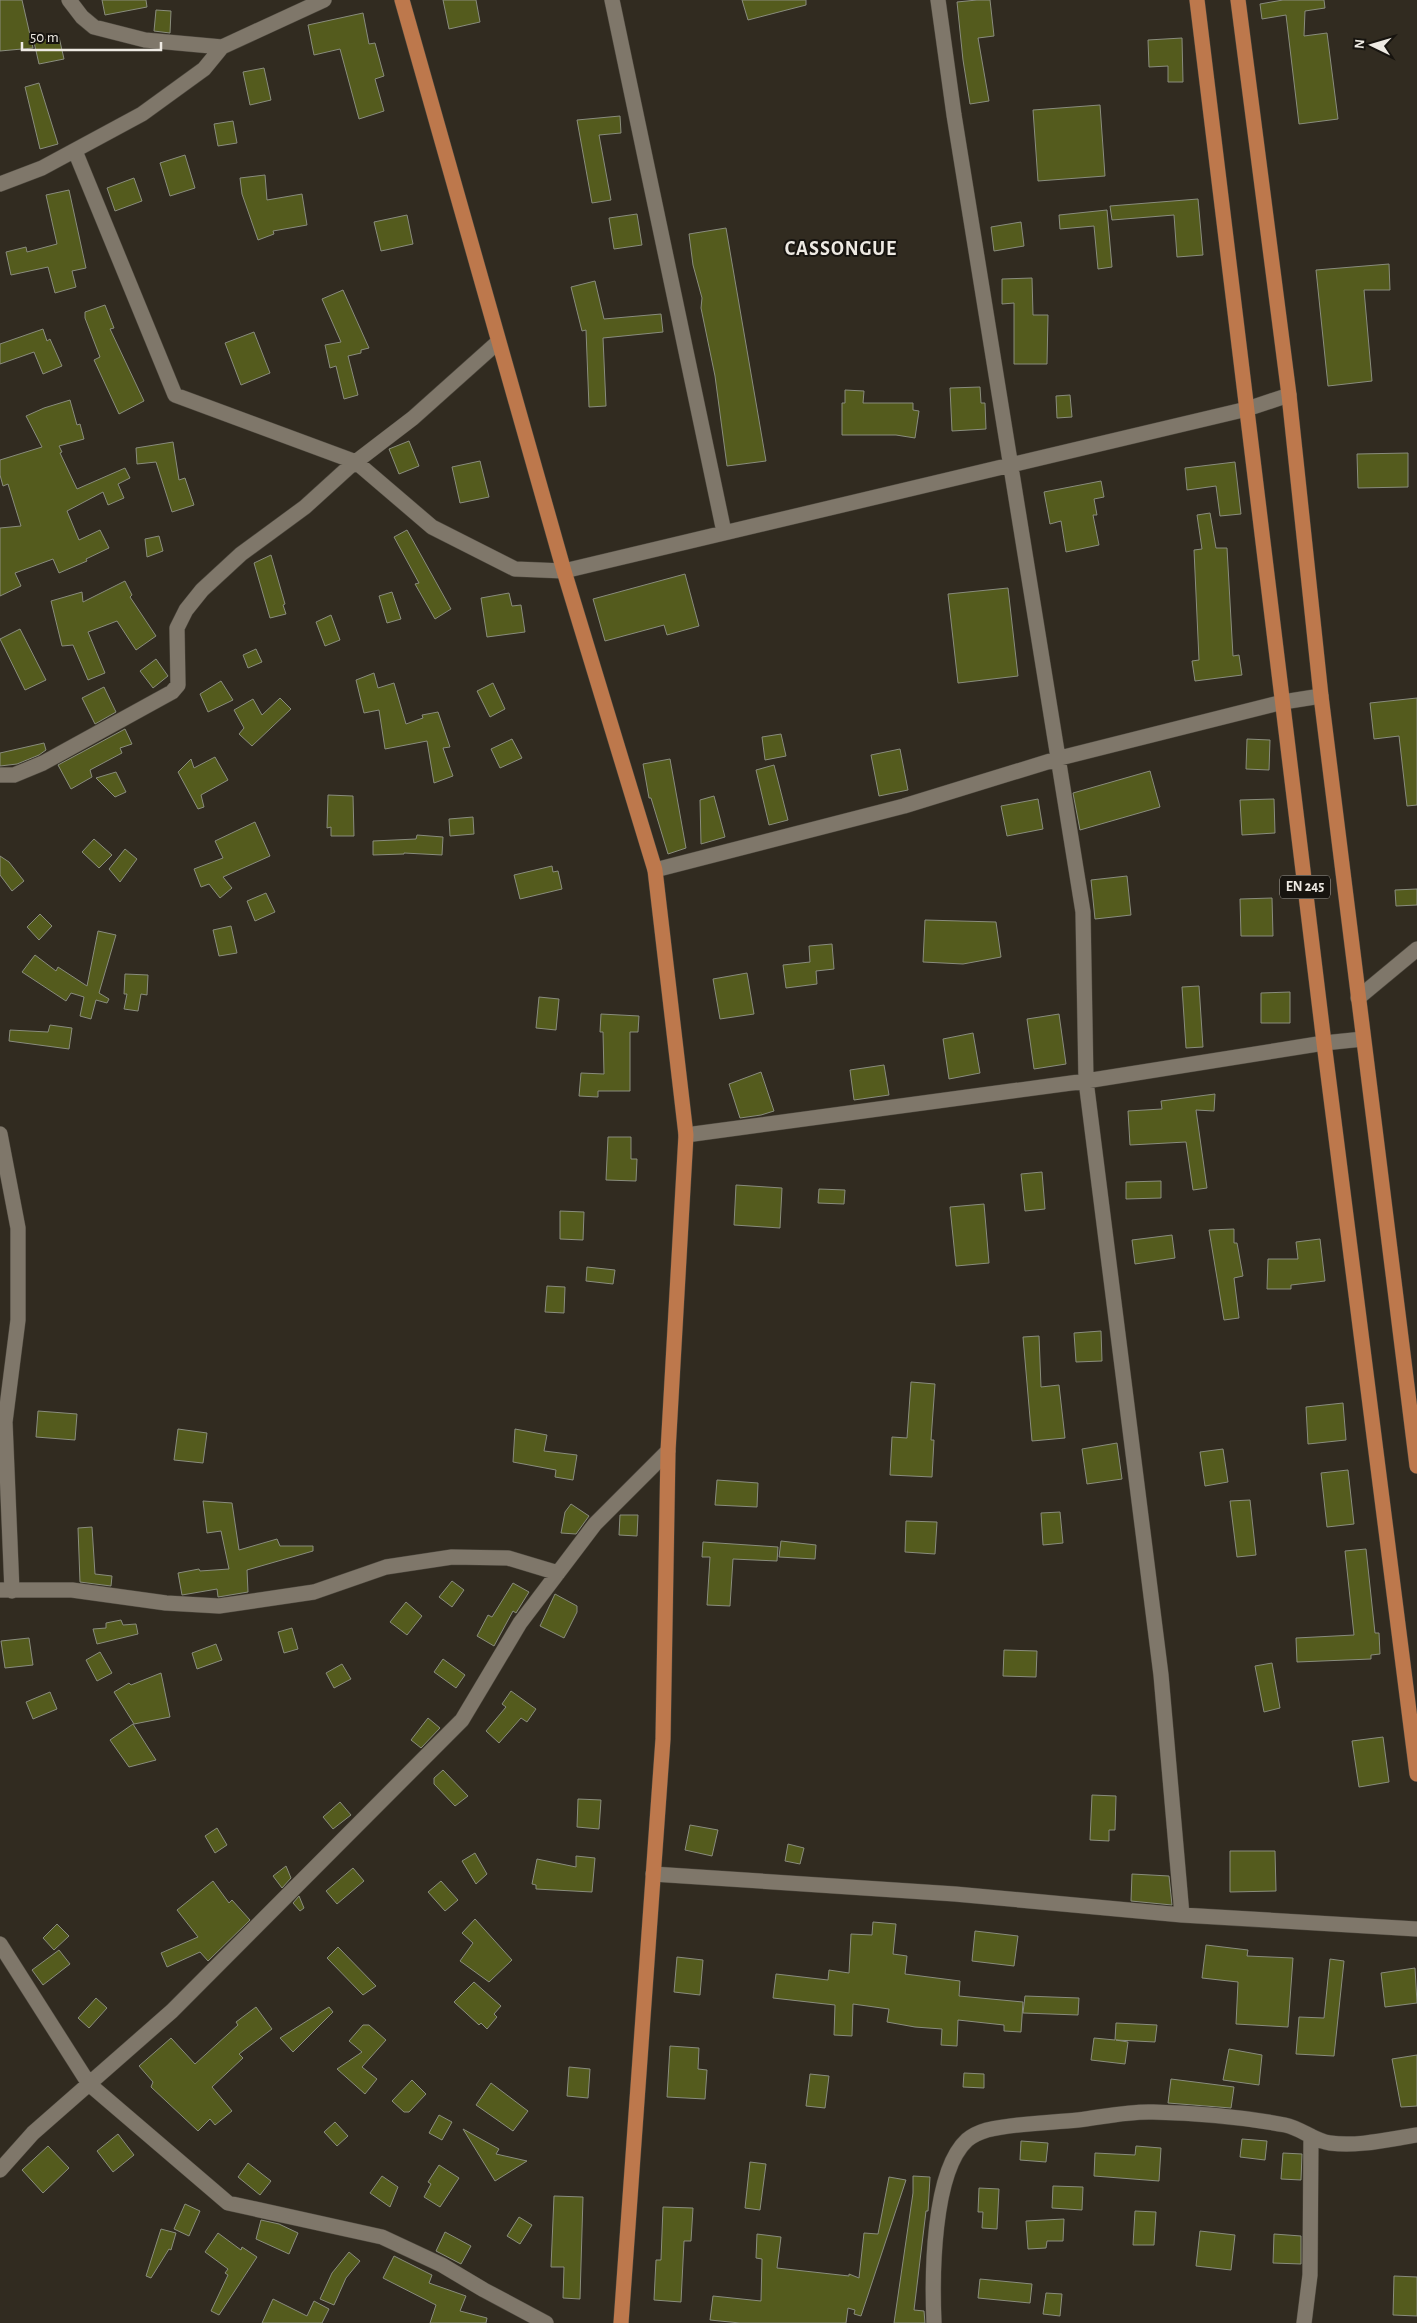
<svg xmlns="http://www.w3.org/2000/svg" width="1417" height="2323" font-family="'Alegreya Sans',sans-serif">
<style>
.building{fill:#545b1d;stroke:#898c7d}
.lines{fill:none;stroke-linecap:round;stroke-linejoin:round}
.minor-casing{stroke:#4c473d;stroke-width:16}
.major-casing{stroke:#4c473d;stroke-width:16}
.minor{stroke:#7f776a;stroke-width:15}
.major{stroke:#bd784c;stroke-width:15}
.labels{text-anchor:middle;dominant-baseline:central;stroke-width:4;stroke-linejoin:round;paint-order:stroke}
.shield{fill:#17140f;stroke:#aeaaa3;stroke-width:1}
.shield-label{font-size:14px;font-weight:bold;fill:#eeeae3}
.district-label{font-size:20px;font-weight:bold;letter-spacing:1px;fill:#eeeae3;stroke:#17140f}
</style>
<rect width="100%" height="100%" fill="#312b20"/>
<path class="building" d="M0,0H22L33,48L0,51Z
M102,0H146L147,7L105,15Z
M443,0H476L480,22L449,29Z
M742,0H806V5L748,20Z
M977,0H990L994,36L978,38L989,101L970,104L963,60L957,2Z
M1283,0H1324L1325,8L1305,11L1304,36L1327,33L1338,119L1299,124L1286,15L1262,19L1260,4Z
M156,10L171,11L170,33L154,31Z
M363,13L369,44L375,43L384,76L375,79L384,111L359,119L340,49L314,55L308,25Z
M59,37L64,59L39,64L34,42Z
M1182,38L1183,82H1168V66L1149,67L1148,40Z
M264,68L271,100L250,105L243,72Z
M39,83L58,144L40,149L25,87Z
M1100,105L1105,176L1038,181L1033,110Z
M620,116L621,133L599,135L611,200L592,203L577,120Z
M233,121L237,143L218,146L214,124Z
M185,155L195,188L170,196L160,163Z
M265,175L267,200L302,194L307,225L273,231L274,234L258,240L242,194L240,178Z
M134,178L142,201L115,211L107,188Z
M69,190L86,268L72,271L76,287L55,293L48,267L11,275L6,252L26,247L27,252L57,244L46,195Z
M1198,199L1203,255L1177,257L1174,215L1112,220L1110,206Z
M1107,210L1112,267L1098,269L1094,226L1060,229L1059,215Z
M637,214L642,245L614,249L609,218Z
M407,215L413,244L381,251L374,222Z
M1021,222L1024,246L994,251L991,227Z
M726,228L766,461L727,466L715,376L701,308L702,298L693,265L689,234Z
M1389,264L1390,290H1364L1372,381L1328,386L1316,270Z
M1032,278L1033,315H1048L1047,364H1014V303L1002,304V279Z
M595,281L604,319L661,314L663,332L603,338L606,406L589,407L586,330L582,331L571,287Z
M343,290L369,348L361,350V353L348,356L358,395L344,399L336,366L330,368L325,345L341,342L322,299Z
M105,305L114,328L110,329L144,401L119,414L94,360L100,357L85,318V312Z
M43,329L47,341L50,339L62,366L43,374L34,352L0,364V344Z
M254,332L270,373L241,385L225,343Z
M980,387L981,403H985L986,429L952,431L950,388Z
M845,390L864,391L863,403H913V410L919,411L915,438L896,435H842V403H845Z
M1070,395L1072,417L1057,418L1056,396Z
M70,400L77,425L80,424L84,439L59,446L62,452L60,453L77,489L125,468L130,478L118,484L124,498L108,505L103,492L67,511L79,540L100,530L109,548L86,559L87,561L59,573L53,559L15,573L21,586L0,596V528L21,526L8,484L3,486L0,475V460L42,447L26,416L44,408Z
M409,441L419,466L399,474L389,449Z
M173,442L179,480L185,478L194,505L172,512L156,462L137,464L136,448Z
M1408,453V487L1358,488L1357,454Z
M480,461L489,497L460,503L452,467Z
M1235,462L1241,514L1220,516L1216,486L1187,490L1185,468Z
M1101,481L1104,497L1094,499L1097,515H1093L1099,545L1066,552L1061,521L1050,524L1044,492Z
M1210,513L1216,548H1227L1233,656L1239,655L1242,675L1195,681L1192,661L1199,660L1194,550L1202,549L1197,515Z
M407,530L451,609L435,619L415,584L419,583L394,537Z
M159,536L163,551L147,557L145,539Z
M271,555L285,604L283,605L286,614L270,618L254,563Z
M685,574L699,626L667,635L664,625L605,641L593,599Z
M125,581L132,595L130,597L156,636L136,650L117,621L88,632L105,673L88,680L73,645L62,646L51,601L82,592L83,602Z
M1008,588L1018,676L958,683L948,594Z
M392,592L401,619L387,623L379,596Z
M509,593L512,606L521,605L525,632L487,637L481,598Z
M331,615L340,640L325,646L316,622Z
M20,629L46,680L25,690L0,639Z
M256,649L262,662L248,668L243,655Z
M156,659L168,676L153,688L140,671Z
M374,673L378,688L394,683L406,724L423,718L422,715L438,712L450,747L443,748L453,776L434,783L427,741L385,749L379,710L364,713L356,680Z
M221,681L233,700L208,712L200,694Z
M493,683L505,709L490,717L477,691Z
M104,687L116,712L95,724L82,698Z
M280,698L291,709L252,746L239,734L244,728L234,710L253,699L262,715Z
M1417,698V805L1407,806L1399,736L1374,739L1370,703Z
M125,729L132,744L120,748L122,753L90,770L92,777L71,789L58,765Z
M781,734L786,756L765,760L762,737Z
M512,739L522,758L500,768L491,749Z
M1247,739L1270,740L1269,770L1246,769Z
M44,743L46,750L39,755L17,764L0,766V753Z
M900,749L908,790L879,796L871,755Z
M215,757L228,780L201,795L204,807L198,809L178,772L191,759L194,768Z
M670,759L686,848L668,854L651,798H649L643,764Z
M774,765L788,820L769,825L756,770Z
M1150,771L1160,807L1080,830L1073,793Z
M116,772L126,792L115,797L96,778Z
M328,795L353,796L354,836H331V827L327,828Z
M714,796L725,837L701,844L700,800Z
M1038,799L1043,829L1007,836L1001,806Z
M1274,799L1275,833L1242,835L1240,800Z
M473,817L474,834L450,836L449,819Z
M255,822L270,856L223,877L232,888L220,898L209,884L201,887L194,869L223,858L215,841Z
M417,835L443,837L442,855L404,853V854L373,855V841L416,839Z
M94,839L112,855L99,868L82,852Z
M125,849L137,859L120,882L109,869Z
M0,856L9,862L24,881L12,891L0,875Z
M552,866L553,872L558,871L562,889L520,899L514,875Z
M1127,876L1131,915L1095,919L1091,880Z
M1417,889V905L1396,906L1395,890Z
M266,893L275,912L255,921L247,901Z
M1272,898L1273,936H1241L1240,899Z
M40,914L52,926L39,940L27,927Z
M925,920L996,922L1001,957L963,964L923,962Z
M231,926L237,953L219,956L213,930Z
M98,931L116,935L99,993L109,999L107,1003L96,1000L91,1019L80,1016L84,997L71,993L66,1001L22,972L35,955L56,971L58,967L87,986Z
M832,944L834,969L816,971L817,984L786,988L783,965L810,962L809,946Z
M747,973L754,1014L720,1019L713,979Z
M125,974L148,975L147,995L141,994L138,1011L124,1009L127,994H124Z
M1199,986L1203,1047L1186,1048L1182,987Z
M1290,992V1023H1261V993Z
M539,997L559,999L556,1030L536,1028Z
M601,1014L639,1016L638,1032H630V1091H598V1097L579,1096L581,1073L604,1074L603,1032H600Z
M1059,1014L1066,1064L1034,1069L1027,1019Z
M50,1025L72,1028L69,1049L9,1041L10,1030L48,1032Z
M973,1033L980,1073L949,1079L943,1039Z
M884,1065L889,1095L854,1100L850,1070Z
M761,1072L774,1111L761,1115L740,1118L729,1084Z
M1215,1094L1214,1111L1196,1110L1207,1188L1193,1190L1186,1142L1130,1145L1128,1111L1162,1109L1161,1101Z
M608,1137H631V1159H637L636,1181L606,1180Z
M1042,1172L1045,1209L1025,1211L1021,1174Z
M1161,1181V1198L1126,1199V1182Z
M736,1185L782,1188L780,1228L734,1225Z
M819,1189L845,1190L844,1204L818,1203Z
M984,1204L989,1263L956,1266L950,1207Z
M560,1211L584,1212L583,1240L560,1239Z
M1234,1229V1243H1237L1243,1276L1234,1278L1239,1318L1224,1320L1209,1230Z
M1172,1235L1175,1258L1135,1264L1132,1240Z
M1320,1239L1325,1281L1291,1285V1289H1267L1268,1259H1298L1296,1242Z
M587,1267L615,1270L613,1284L586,1281Z
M547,1286L565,1287L564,1313L545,1312Z
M1101,1331L1102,1361L1076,1362L1074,1333Z
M1039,1336L1041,1387L1059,1385L1065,1438L1032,1441L1023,1337Z
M911,1382L935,1384L931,1440H934L932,1477L890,1475L892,1437L907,1438Z
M1343,1403L1346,1440L1308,1444L1306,1407Z
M38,1411L77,1414L75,1440L36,1437Z
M178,1429L207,1433L203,1463L174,1460Z
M515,1429L547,1435L544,1451L577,1455L573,1480L555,1477L556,1470L513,1462Z
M1117,1443L1122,1479L1087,1484L1082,1449Z
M1223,1449L1228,1482L1205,1486L1200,1452Z
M1348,1470L1354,1524L1327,1527L1321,1473Z
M717,1480L758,1483L757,1507L715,1505Z
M1250,1500L1256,1555L1237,1557L1230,1501Z
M203,1501L232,1503L239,1550L277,1539L280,1546H313V1551L247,1570L248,1592L218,1597L217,1589L182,1595L178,1573L199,1569L200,1571L229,1569L221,1531L207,1533Z
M571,1504L589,1516L576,1534L561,1533L565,1512Z
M1060,1512L1063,1543L1043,1545L1041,1513Z
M620,1515H638L637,1536L619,1535Z
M906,1521L937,1522L935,1554L905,1552Z
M92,1527L95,1574L112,1576L111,1586L80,1582L78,1528Z
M781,1541L816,1545L815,1559L779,1557Z
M703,1542L778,1547L777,1561L733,1559L730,1606L707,1605L710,1557H702Z
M1366,1549L1375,1633H1379L1380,1654L1371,1655V1659L1297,1662L1296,1638L1354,1635L1345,1551Z
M452,1581L464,1590L452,1607L439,1597Z
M513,1583L529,1592L516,1613L513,1611L494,1646L477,1636L488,1615L492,1617Z
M555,1594L577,1606V1612L564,1638L540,1626Z
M406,1602L422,1616L407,1635L390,1622Z
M121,1620L123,1625L136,1624L138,1634L97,1644L93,1629L106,1628V1623Z
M292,1628L298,1649L284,1653L278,1632Z
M29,1638L33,1665L5,1668L1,1641Z
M216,1644L222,1660L197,1669L192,1653Z
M1004,1650L1037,1651L1036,1677L1003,1676Z
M100,1652L112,1673L97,1681L86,1660Z
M443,1659L465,1675L456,1688L434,1672Z
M1272,1663L1280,1708L1264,1712L1255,1666Z
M342,1664L351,1679L334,1688L326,1673Z
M161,1673L170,1717L134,1724L114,1692L129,1683L131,1685Z
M511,1691L536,1709L527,1722L521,1718L499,1743L486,1731L506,1707L502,1704Z
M50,1692L57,1709L33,1719L26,1702Z
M428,1718L440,1728L421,1748L411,1740Z
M133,1724L156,1760L129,1767L110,1740Z
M1383,1737L1389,1782L1359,1787L1352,1741Z
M443,1770L468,1796L455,1806L434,1784V1778Z
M1092,1795L1116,1796L1115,1830H1109V1841L1090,1840Z
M578,1799L601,1800L599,1829L577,1827Z
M340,1802L351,1815L333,1829L323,1817Z
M690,1825L718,1830L712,1856L685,1850Z
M217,1828L227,1845L215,1853L205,1836Z
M788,1844L804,1848L800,1864L785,1861Z
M1230,1851H1275L1276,1891L1230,1892Z
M475,1853L487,1874L476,1884L462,1861Z
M576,1856L595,1858L592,1892L536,1889V1885L532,1884L537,1859L576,1867Z
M286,1866L291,1878L282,1888L273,1876Z
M353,1868L364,1881L337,1904L326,1891Z
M1132,1874L1169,1876L1172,1905L1131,1901Z
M213,1881L229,1903L232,1900L250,1920L208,1961L200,1952L167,1967L161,1953L198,1937L177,1910Z
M441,1881L458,1900L445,1911L428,1892Z
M299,1896L304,1908L300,1911L293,1903Z
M475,1919L512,1960L489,1982L460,1961L473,1943L462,1933Z
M873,1922L896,1924L893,1954L907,1956L905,1974L960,1981L959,1996L1023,2002L1021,2032L1004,2031V2025L958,2020L957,2046L941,2045L942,2029L915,2027L887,2022L889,2009L853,2004L852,2036L834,2035L835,2005L773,1998L776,1974L828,1980L829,1970L849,1973L851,1934L872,1935Z
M57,1924L69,1936L54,1950L43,1938Z
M975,1931L1018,1936L1014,1966L972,1961Z
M1206,1945L1248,1950L1247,1956L1293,1958L1288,2027L1236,2024L1238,1982L1202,1978Z
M338,1947L376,1986L363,1995L327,1958Z
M59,1950L70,1964L43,1985L32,1970Z
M677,1957L703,1960L700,1995L674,1992Z
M1330,1959L1344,1961L1334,2056L1296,2054L1299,2017L1324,2018Z
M1415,1968L1417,2003L1385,2007L1381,1973Z
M474,1982L501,2006L494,2014L497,2017L487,2029L481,2023L479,2025L454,2002Z
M1025,1996L1079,1998L1078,2015L1023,2013Z
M96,1998L107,2008L89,2028L78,2018Z
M256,2007L272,2029L239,2054L243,2058L212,2087L232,2111L215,2125L210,2119L198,2131L151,2087L153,2082L139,2066L171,2038L195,2064L238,2025L236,2022Z
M329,2007L333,2012L293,2052L280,2038Z
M1116,2023L1157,2025L1155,2042L1116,2040L1128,2042L1125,2064L1091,2060L1094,2038L1115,2040Z
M363,2025H369L386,2040L362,2067L377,2079L365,2094L337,2069L362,2052L349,2041Z
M670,2046L699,2048L698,2069L707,2070L705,2099L667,2097Z
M1229,2049L1262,2055L1259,2085L1223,2080Z
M1417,2055V2106L1401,2107L1392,2059Z
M569,2067L590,2069L588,2098L567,2096Z
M964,2073L984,2074V2088L963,2087Z
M810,2074L829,2076L825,2108L806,2106Z
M1171,2079L1234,2087L1231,2108L1168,2103Z
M412,2080L426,2094L409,2112H404L392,2101Z
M491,2083L528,2111L513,2131L476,2105Z
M439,2115L452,2122L442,2140L429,2133Z
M335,2122L348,2136L337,2146L324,2132Z
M463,2129L499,2149L496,2154L527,2161L495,2181Z
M118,2134L134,2155L113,2172L97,2151Z
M1242,2139L1267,2141L1265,2160L1240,2157Z
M1021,2141L1048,2143L1046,2162L1020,2160Z
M48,2146L69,2168L43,2193L22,2170Z
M1136,2146L1161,2148L1159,2181L1094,2176L1095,2153L1135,2155Z
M1283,2153L1302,2154L1301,2180L1281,2179Z
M750,2162L766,2164L760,2210L745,2208Z
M248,2163L271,2181L260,2195L238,2177Z
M439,2165L459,2178L440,2207L424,2197L431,2184L428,2182Z
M382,2176L398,2187L390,2207L370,2193Z
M913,2176L930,2177L928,2211H926L914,2310L924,2311L925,2323H894L913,2193Z
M889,2177L906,2180L861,2316L854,2314L855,2310L848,2308L846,2323H740L710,2320L713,2296L761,2301L762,2259L756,2258L757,2234L781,2237L777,2268L849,2276V2274L859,2278L864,2233L878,2234Z
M1053,2186L1083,2187L1082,2210L1052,2208Z
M979,2188L999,2189L997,2229L982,2228L983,2212H978Z
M554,2196L583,2197L580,2299L563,2298L564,2267H551Z
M185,2204L200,2211L189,2236L174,2229Z
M663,2207L693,2208L691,2241H684L681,2302L654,2300L656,2260H661Z
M1135,2211L1156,2212L1154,2245H1133Z
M519,2217L532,2225L520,2244L507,2236Z
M1064,2219L1063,2241H1047L1046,2248L1028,2249L1026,2221Z
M261,2220L279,2224L298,2233L289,2254L256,2239Z
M161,2229L176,2233L171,2250L169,2249L151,2278L146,2276Z
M1200,2231L1235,2235L1231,2270L1196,2266Z
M445,2232L471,2246L461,2264L436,2251Z
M218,2233L241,2250L242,2247L257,2257L219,2315L211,2311L228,2275L225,2273L228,2269L205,2252Z
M1274,2234L1301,2236V2264L1273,2263Z
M349,2252L360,2261L346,2278L334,2305L320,2299L332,2273Z
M394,2256L432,2275L429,2283L466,2296L460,2311L487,2318L486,2323H430L436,2305L383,2278Z
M1394,2276L1417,2277V2316L1393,2315Z
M980,2279L1032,2284L1030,2303L978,2298Z
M1046,2293L1062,2294L1060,2316L1043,2314Z
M273,2299L307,2316L314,2301L329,2309L322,2323H262Z"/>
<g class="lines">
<defs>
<path id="minor" d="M69,0L82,17L94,27L145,40L222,47
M612,0L724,532
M938,0L954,115L1083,912L1086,1081L1161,1675L1182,1915
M75,151L175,395L356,462L432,527L515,569L564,571L1247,409L1289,395
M0,184L42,168L142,114L204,69L222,47L324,0
M0,775H14L43,763L172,692L178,685L177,628L186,610L202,590L241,554L305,507L349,467L413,418L498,342
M655,870L904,806L1060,758L1283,702L1321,696
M1358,998L1417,949
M0,1134L18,1228V1320L5,1422L12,1591
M686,1135L1086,1081L1324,1043L1363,1039
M0,1590H72L166,1603L219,1606L314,1592L386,1567L452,1557L508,1558L558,1573
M653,1874L955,1894L1182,1915L1417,1929
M0,1944L89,2084L228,2203L382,2237L442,2265L484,2290L546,2323
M0,2170L33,2133L172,2011L462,1720L520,1623L595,1524L668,1451
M934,2323C932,2278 932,2172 967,2140C973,2135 980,2132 987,2130C1016,2123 1048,2123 1078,2120C1103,2117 1128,2111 1153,2112C1195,2113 1243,2117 1285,2125C1301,2128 1314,2141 1330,2143C1358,2147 1390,2139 1417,2135
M1304,2323L1310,2275L1311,2136"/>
<path id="major" d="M402,0L564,571L655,870L686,1135L668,1451L663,1739L621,2323
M1197,0L1324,1043L1417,1774
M1238,0L1289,395L1321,696L1417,1466"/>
</defs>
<use href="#minor" class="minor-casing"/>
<use href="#major" class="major-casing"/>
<use href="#minor" class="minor"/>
<use href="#major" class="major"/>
</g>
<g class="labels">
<rect class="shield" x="1280" y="875.5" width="50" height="23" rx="4"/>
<g class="shield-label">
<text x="1305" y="887">EN 245</text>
</g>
<g class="district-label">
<text x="841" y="249">CASSONGUE</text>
</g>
</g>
<g transform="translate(1372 45) rotate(275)" stroke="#17140f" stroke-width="4" paint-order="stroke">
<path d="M0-4L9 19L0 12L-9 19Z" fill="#eeeae3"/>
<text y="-8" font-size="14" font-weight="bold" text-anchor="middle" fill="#eeeae3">N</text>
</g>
<path d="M22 42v8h139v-8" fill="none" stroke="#eeeae3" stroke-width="2.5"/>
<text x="30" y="42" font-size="15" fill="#eeeae3" stroke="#17140f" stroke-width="4" paint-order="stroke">50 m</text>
</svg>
